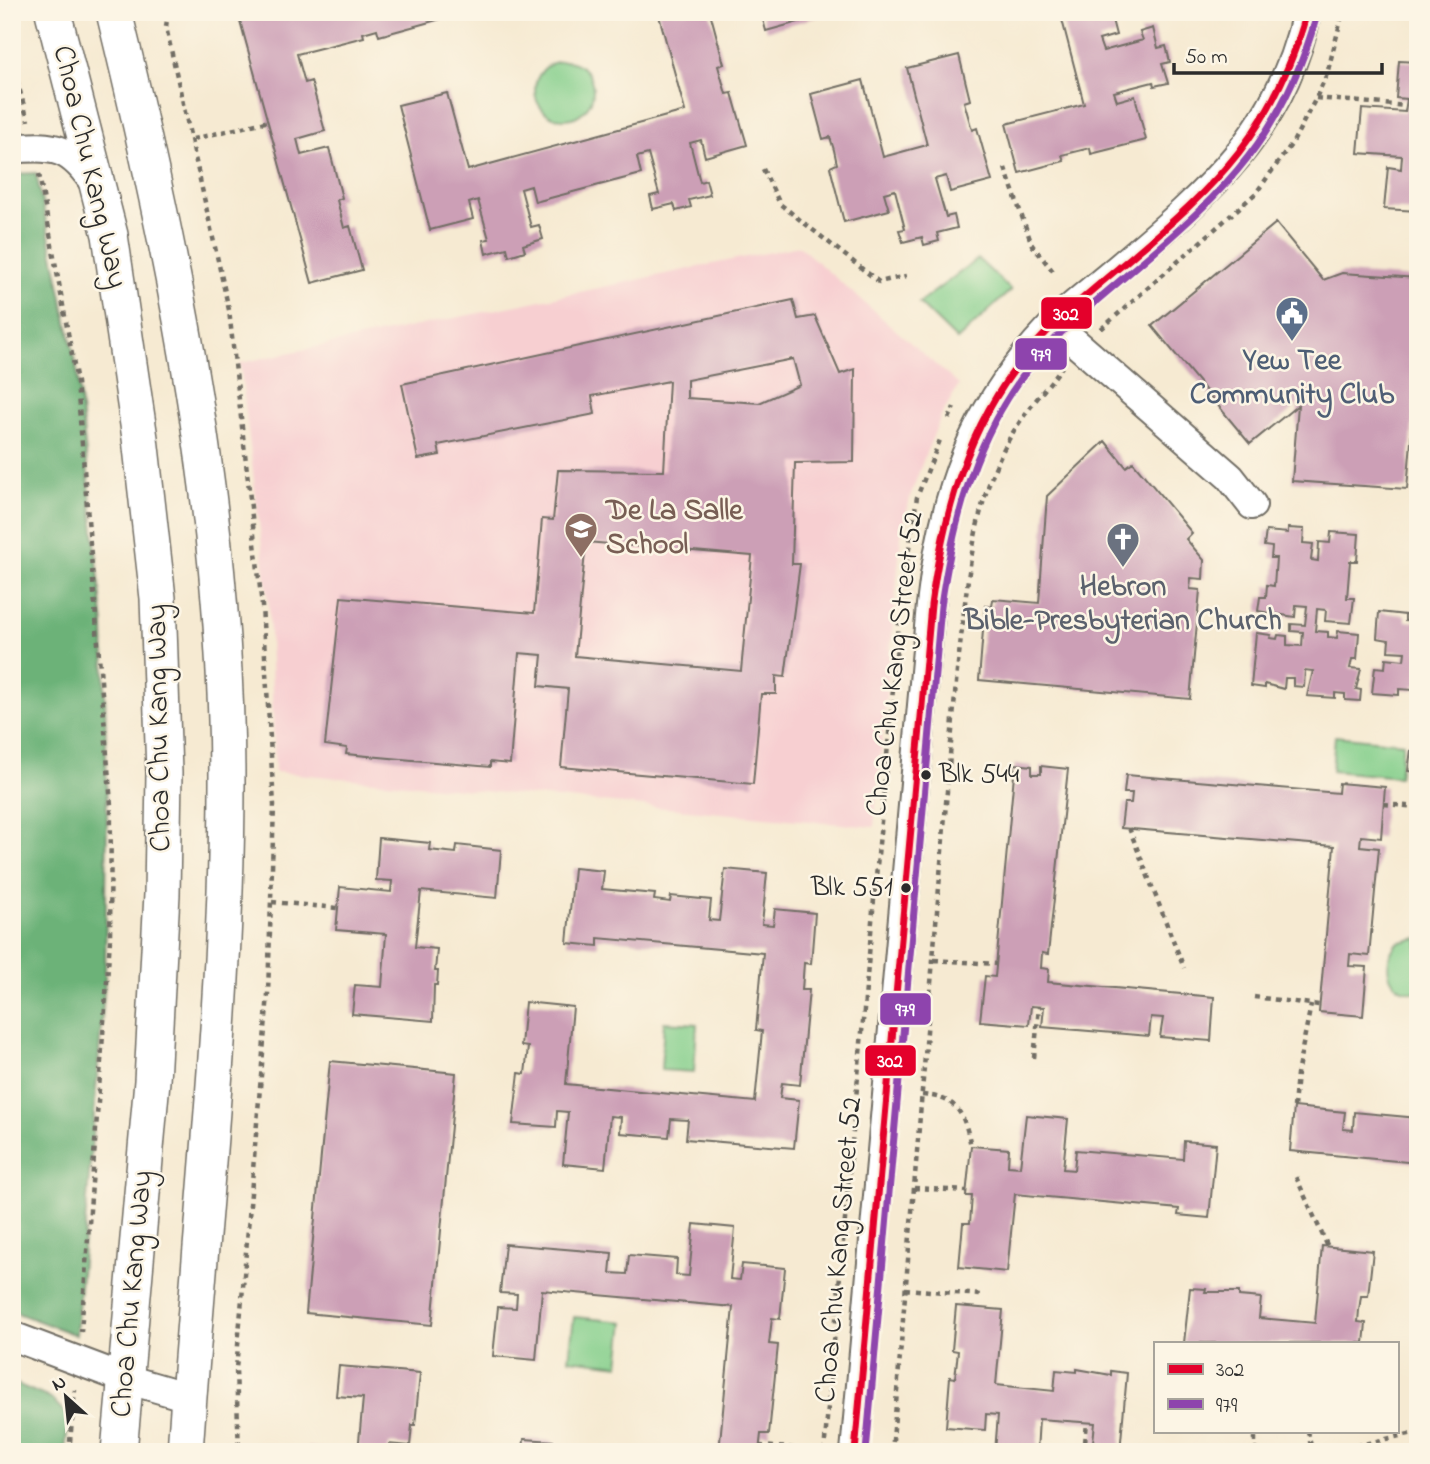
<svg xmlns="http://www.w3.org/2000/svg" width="1430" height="1464" font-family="'Indie Flower',sans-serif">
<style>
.built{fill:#f7cfd1}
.green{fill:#85cf8c;stroke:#587d5c;stroke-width:2}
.forest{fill:#6cb278;stroke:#4c6e52;stroke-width:2}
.building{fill:#cc9fb6;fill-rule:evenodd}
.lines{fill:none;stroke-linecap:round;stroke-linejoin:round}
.minor-casing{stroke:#726e65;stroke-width:32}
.major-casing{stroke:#726e65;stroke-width:38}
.path{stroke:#726e65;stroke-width:4.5;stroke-dasharray:5 5;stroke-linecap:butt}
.minor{stroke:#fff;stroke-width:28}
.major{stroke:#fff;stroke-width:35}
.bus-1-casing{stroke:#fcf5e5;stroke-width:12}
.bus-2-casing{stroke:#fcf5e5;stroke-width:12}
.bus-1{stroke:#e4002b;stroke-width:7}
.bus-2{stroke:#8e44ad;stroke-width:7}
.bus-dot{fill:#2b2b2b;stroke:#fcf5e5;stroke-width:2.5}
.labels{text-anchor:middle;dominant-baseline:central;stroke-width:5;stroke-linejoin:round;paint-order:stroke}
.bus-label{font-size:28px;fill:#2b2b2b;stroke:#fcf5e5;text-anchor:start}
.street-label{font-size:30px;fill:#2b2b2b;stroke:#fcf5e5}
.service-label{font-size:30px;font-weight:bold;fill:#4e5e75;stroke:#fcf5e5}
.education-label{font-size:30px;font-weight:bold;fill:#785e54;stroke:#fcf5e5;text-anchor:start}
.worship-label{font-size:30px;font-weight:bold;fill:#5b616d;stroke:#fcf5e5}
.line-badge{stroke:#fcf5e5;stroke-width:2.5}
.badge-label{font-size:19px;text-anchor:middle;font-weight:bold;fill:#fff}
</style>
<rect width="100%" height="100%" fill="#fcf5e5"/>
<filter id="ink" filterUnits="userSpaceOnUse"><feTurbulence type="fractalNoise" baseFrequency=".0143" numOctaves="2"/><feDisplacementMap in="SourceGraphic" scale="14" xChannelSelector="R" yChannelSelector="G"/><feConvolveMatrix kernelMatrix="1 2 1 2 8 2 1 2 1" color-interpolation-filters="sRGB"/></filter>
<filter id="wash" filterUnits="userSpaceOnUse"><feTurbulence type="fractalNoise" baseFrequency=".00686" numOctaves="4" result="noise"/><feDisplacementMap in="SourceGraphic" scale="28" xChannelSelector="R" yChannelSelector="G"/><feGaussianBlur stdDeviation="1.57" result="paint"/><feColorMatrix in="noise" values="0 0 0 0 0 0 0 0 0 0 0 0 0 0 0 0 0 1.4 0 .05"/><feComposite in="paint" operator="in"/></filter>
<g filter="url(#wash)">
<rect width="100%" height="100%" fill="#f6ead2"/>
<path class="built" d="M799,246L959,385L942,414L926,453L911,494L901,536L874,827L275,772L269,606L240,363Z"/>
<path class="green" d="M535 90a29 29 0 1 1 58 0a29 29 0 1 1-58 0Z
M978,259L1011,290L957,340L919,303Z
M1335,736L1403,743L1399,777L1332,771Z
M1415,809H1418V865H1410Z
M1418,938V992C1388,993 1380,964 1397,943Z
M664,1022L697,1024L694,1072L661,1070Z
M574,1317L624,1322L619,1365L569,1359Z"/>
<path class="forest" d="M36,173L77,370L104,626L107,818L105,980L76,1335L12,1311V174Z
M12,1382L52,1399L69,1417L65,1452H12Z"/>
<g id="blocks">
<path class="building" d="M258,12H466L379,36L377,29L363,33L364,37L297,54L305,83L311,81L325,131L297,139L301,155L329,148L342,198L337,200L344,228L350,226L362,270L312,283L239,17Z
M658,12H710L724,64L718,66L726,94L732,93L747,145L705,157L701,140L690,143L700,182L706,180L710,195L689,200L691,207L676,211L674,204L653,209L650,196L659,194L648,154L637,157L641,174L535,202L531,186L521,189L531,227L539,225L543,239L523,245L525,251L509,256L507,248L486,254L483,240L489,239L478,200L469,203L473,219L430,230L398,105L447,93L468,170L685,111Z
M761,12H831V13L766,31Z
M1060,12H1110L1116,35L1099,40L1103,51L1143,40L1140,32L1153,28L1158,48L1166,46L1170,62L1162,64L1168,83L1154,86L1153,82L1114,92L1117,101L1135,96L1146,140L1091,154L1090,148L1062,155L1064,161L1019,173L1006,124L1084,104Z
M959,55L970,100L964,102L972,130L977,128L992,181L950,192L946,176L935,179L946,217L954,215L957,228L937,233L939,241L924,245L922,237L903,242L899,230L905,229L895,190L884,193L889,210L844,222L830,167L837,164L834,150L830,137L823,139L811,94L863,80L883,157L927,145L907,68Z
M1399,61L1418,62V211L1384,209L1388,167L1401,169L1402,156L1358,153L1362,109L1405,112L1407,99L1396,98Z
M1276,223L1323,280L1342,273L1418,278V359L1407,489L1292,481L1298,405L1250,444L1152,326Z
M793,300L798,319L815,316L840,374L855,369L854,462L795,463L792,564H800L785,677L776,676V694H761L753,784L561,767L568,689L539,686L542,655L519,653L510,764L490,762V767L346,754L347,748L325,745L341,597L534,613L542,519L553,520L558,470L664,471L669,381L592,396L595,414L438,445L440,455L418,459L402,384ZM793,359L800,385L759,403L687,398V380ZM586,542L752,556L741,671L575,656Z
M1105,441L1126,467L1133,462L1192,533L1186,539L1204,560L1203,579L1191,578L1190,589L1200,590L1190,699L979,680L985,606L992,607L993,599L1039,603L1047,496Z
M1288,528L1304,529L1303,543L1313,544L1311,560L1318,561L1319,542L1330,543L1331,532L1359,534L1357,561H1350L1347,598H1354L1351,623L1325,621L1326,610L1317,609L1315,631L1328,632V637L1337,638L1338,631L1359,633L1357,659H1352L1350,668L1361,669L1356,689L1361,690L1360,701L1345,700V694L1335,693V698L1307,696L1313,671L1305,670L1304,687L1293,686V678H1285L1284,689L1265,684V688L1251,686L1256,633L1271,635L1270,638L1277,639L1278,635L1287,636V645L1302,646L1303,632L1291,631V624L1305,625L1307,606L1296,605L1295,617L1258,611L1260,597H1266L1267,585L1274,586L1276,558H1271L1272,547L1264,546L1266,531L1288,533Z
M1379,612L1405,615V621L1418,622V685H1414L1413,690L1399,689V695L1372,693L1375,667L1385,668L1386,658L1404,660L1405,652L1388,651L1389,640L1377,638Z
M1411,750H1418V772L1408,771Z
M1015,764L1032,766V774H1041V766L1068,769L1048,954L1042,953L1041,968L1049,969L1048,982L1214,997L1211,1041L1160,1037L1163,1018L1151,1017L1149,1036L1042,1027L1044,1007L1031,1006L1029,1025L980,1021L985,976L995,977Z
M1126,775L1338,793L1339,783L1385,787L1381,838L1361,836L1360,846L1379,848L1369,956L1350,954L1349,966L1367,967L1363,1016L1319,1012L1334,846L1121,828L1124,803H1131L1132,793H1124Z
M379,838L430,843L429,850L456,853L457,845L501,850L497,898L421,891L415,947L437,949L435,971H438L437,985H434L433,1021L352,1014L355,985L382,987L386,934L336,930L340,887L391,892L392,881L376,880Z
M574,868L604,871L602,889L655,894L654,900L670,902L671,896L711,900L709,920L719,921L725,869L767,873L762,924L773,925L775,909L815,913L811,964L804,963L802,990H809L800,1085L782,1083L780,1098L799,1100L794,1148L686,1139L688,1120L671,1119L669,1137L620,1133L621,1117L610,1116L605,1168L563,1164L568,1112L557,1111L556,1127L513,1124L519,1073L525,1074L528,1047L521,1046L525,1002L573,1007L566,1084L755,1102L762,1031L756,1030L763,953L598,938V946L567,943Z
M330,1061L456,1073L432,1325L306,1313Z
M1294,1107L1345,1112L1343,1129L1353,1130L1354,1112L1418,1118V1163L1290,1151Z
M1026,1115L1068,1119L1063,1169L1074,1170L1076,1150L1183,1159L1184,1141L1216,1144L1209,1218L1178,1215L1179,1209L1015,1194L1007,1272L959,1267L963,1223H970L972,1196H966L971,1146L1009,1149L1008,1166L1020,1167Z
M694,1224L735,1228L730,1279L740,1280L742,1264L785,1268L780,1319L772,1318L769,1344L778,1345L769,1434H761L759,1452H719L733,1307L542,1290L536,1360L493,1356L498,1307L516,1308L517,1294L500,1293L505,1244L612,1253L610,1273L627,1274L629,1255L677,1259L676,1275L689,1276Z
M1322,1246L1373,1251L1368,1296H1361L1359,1310L1358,1322L1366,1323L1364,1343H1184L1190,1288L1206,1289L1205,1292H1239V1296L1261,1298L1259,1318L1315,1323Z
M956,1306L1003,1310L996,1385L1054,1391L1056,1370L1077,1372V1369L1111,1375V1371L1127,1373L1120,1452L1092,1451L1095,1423L1039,1419L1037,1452H995L998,1415L986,1414L985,1430L946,1427L950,1377L955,1378L958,1351L952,1350Z
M339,1366L420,1373L415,1425H412L410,1446L389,1444L388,1452H358L363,1398L336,1396Z
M524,1439L553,1441L552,1449L564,1452H523Z
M307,1447L336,1450V1452H307Z"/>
</g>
</g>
<g filter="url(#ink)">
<use href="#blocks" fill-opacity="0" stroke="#726e65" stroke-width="2"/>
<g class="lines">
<defs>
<path id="minor" d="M12,149C55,144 71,148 95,184
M1054,324L1230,477L1252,505
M12,1336L126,1379L188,1397
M855,1452L931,605C944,492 972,409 1053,325C1071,306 1093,290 1113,273C1204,196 1281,134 1307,12"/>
<path id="major" d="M53,12L110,235L140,438L158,598L164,773L162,894L152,1081L119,1452
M114,12C176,265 227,521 227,782C227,1006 200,1229 185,1452"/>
</defs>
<use href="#minor" class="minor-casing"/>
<use href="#major" class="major-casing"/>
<path class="path" d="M168,12L166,27L229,310L262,606L274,805L268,994L236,1369L239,1452
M12,61L28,121
M1316,98L1406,106
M193,139L269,121
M1005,168L1032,245L1056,275
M763,169L780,204L879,282L906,276
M39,174L77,382L111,805L110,940L81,1332
M1101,329L1256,193L1293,142L1316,98L1327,74L1343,12
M949,419L954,407
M901,600L917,497L940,440
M1384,804L1418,807
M1129,828L1184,968
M272,902L337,908
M934,960L996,964
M1254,997L1319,1005
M1034,1058L1039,1007
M922,1095C958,1097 964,1114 971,1146
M1294,1107L1297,1074L1311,1005
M1296,1177L1328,1247
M914,1188L966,1191
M905,1289L981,1295
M1308,1431L1312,1452
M759,1446L824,1450
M1121,1446L1174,1452
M69,1452L75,1390
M824,1452L899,623
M892,1452L957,671C967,595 970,509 1008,441C1022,415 1044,391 1062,367
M1084,1452L1087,1423
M1255,1452V1431
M1327,1452L1418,1432"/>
<use href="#minor" class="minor"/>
<use href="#major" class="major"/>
<defs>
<path id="bus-1" d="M855,1452L931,605C944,514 966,427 1026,355C1056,319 1091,291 1127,261C1218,184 1274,131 1307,12"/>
<path id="bus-2" d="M866,1452L941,606C954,517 976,432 1034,362C1064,326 1100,298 1135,268C1228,189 1283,135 1317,15"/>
</defs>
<use href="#bus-1" class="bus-1-casing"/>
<use href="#bus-2" class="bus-2-casing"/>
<use href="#bus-1" class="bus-1"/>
<use href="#bus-2" class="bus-2"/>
</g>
</g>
<defs>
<symbol id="civic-pin" viewBox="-11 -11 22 30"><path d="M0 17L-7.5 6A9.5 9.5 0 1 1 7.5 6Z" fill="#5c6f8a" stroke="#fcf5e5"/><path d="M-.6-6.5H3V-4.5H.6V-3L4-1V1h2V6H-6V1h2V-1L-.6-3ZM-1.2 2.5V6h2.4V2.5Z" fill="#fff"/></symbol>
<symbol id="school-pin" viewBox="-11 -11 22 30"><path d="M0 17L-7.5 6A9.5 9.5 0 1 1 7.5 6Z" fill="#8d6e63" stroke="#fcf5e5"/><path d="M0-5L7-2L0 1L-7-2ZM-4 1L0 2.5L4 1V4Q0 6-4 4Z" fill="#fff"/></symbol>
<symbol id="church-pin" viewBox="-11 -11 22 30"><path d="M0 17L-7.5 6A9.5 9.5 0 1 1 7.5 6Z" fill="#6b7280" stroke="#fcf5e5"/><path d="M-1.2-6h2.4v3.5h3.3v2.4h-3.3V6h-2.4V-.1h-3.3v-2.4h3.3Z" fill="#fff"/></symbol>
</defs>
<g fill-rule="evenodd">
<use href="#civic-pin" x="1273" y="294" width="38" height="52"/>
<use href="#school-pin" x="562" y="510" width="38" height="52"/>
<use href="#church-pin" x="1104" y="520" width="38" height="52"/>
</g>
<g class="bus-dot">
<circle cx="926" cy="775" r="6"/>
<circle cx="906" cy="888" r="6"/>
</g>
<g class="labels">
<g class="bus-label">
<text x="939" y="775">Blk 544</text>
<text x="893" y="888" text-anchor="end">Blk 551</text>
</g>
<g class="street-label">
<text transform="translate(89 167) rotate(77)">Choa Chu Kang Way</text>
<text transform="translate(896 664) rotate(-83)">Choa Chu Kang Street 52</text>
<text transform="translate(160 728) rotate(-91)">Choa Chu Kang Way</text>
<text transform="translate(840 1250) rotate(-85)">Choa Chu Kang Street 52</text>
<text transform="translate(133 1294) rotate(-85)">Choa Chu Kang Way</text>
</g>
<g class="service-label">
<text x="1292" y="362">Yew Tee<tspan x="1292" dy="34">Community Club</tspan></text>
</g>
<g class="education-label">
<text x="606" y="512">De La Salle<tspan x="606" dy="34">School</tspan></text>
</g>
<g class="worship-label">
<text x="1123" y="588">Hebron<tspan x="1123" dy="34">Bible-Presbyterian Church</tspan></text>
</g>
</g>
<g class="line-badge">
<rect x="1040" y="296" width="53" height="34" rx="7" fill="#e4002b"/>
<rect x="1014" y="337" width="54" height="34" rx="7" fill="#8e44ad"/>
<rect x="879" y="992" width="53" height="34" rx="7" fill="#8e44ad"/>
<rect x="864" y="1044" width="53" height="33" rx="7" fill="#e4002b"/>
</g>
<g class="badge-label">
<text x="1066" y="320">302</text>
<text x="1041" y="361">979</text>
<text x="905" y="1016">979</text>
<text x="890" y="1067">302</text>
</g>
<rect width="1430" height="1464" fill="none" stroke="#fcf5e5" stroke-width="42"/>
<rect x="1154" y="1342" width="245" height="91" fill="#fcf5e5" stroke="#a8a49b" stroke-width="2"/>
<rect x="1168" y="1364" width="35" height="10" fill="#e4002b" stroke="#a8a49b" stroke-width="2"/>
<text x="1216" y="1376" font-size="21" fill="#2b2b2b">302</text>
<rect x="1168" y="1399" width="35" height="10" fill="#8e44ad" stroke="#a8a49b" stroke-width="2"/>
<text x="1216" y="1412" font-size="21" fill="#2b2b2b">979</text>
<g transform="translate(66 1397) rotate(333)" stroke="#fcf5e5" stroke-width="5" paint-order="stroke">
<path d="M0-5L12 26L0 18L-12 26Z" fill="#2b2b2b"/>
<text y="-10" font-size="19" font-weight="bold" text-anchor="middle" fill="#2b2b2b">N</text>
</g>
<path d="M1174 63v10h208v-10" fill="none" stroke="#2b2b2b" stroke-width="3.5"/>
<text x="1185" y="63" font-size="21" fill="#2b2b2b" stroke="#fcf5e5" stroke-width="5" paint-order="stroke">50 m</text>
</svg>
